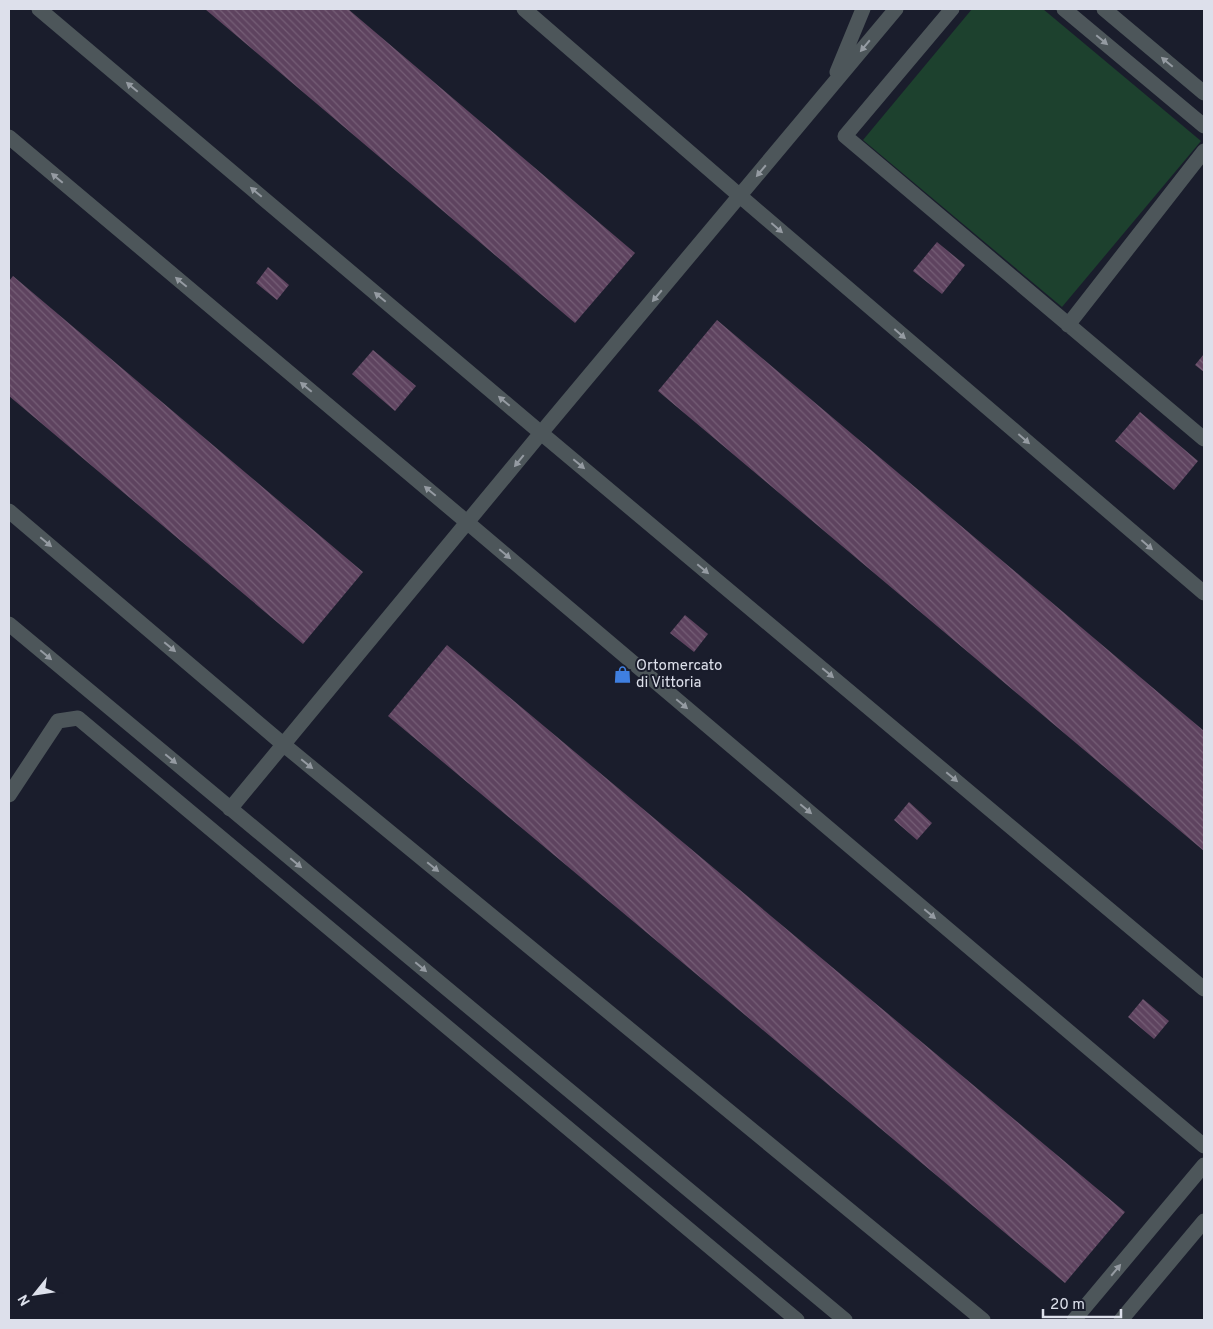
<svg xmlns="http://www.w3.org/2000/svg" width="1213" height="1329" font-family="Overpass,sans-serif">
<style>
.green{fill:#1d412e}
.building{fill:url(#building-back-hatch)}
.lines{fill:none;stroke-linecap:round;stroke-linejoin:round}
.minor{stroke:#4d565a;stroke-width:15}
.oneway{fill:#959ba2}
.labels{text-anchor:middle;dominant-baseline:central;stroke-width:4;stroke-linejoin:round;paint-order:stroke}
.poi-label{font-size:15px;fill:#dde0eb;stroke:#1a1d2c;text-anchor:start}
</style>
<defs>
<pattern id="building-back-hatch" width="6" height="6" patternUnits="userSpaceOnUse" patternTransform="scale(1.25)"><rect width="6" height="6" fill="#5e435f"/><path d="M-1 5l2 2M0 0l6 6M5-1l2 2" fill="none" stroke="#755e76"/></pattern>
</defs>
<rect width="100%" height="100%" fill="#1a1d2c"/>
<path class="green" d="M972,9H1043L1201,141L1062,307L863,140Z"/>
<path class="building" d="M205,9H348L635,253L575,323Z
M937,242L965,265L942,294L913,271Z
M268,267L289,285L277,300L256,283Z
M13,276L363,572L303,644L9,396V281Z
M717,320L1204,731V851L658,391Z
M373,350L416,386L395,411L352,374Z
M1204,354V372L1195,365Z
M1140,412L1198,461L1174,490L1115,441Z
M685,615L708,634L694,652L670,633Z
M447,645L1125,1212L1065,1283L388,716Z
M909,802L932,823L917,840L894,820Z
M1143,999L1169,1021L1154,1039L1128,1017Z"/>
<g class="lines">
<path class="minor" d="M39,9L541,433L1204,989
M524,9L740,196L1204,593
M952,9L845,136L1204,439
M1064,9L1204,126
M1104,9L1204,93
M837,72L863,9
M9,137L468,523L1204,1146
M1068,325L1204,151
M9,511L284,745L983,1320
M9,624L845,1320
M9,795L58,721L78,718L797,1320
M230,809L541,433L896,9
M1074,1320L1204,1165
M1121,1320L1204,1221"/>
</g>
<defs><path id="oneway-solid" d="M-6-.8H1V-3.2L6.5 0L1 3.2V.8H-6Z" transform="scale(1.25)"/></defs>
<g class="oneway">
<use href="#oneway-solid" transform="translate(1102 40) rotate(40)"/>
<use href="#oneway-solid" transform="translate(865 46) rotate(130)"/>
<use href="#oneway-solid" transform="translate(1167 62) rotate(-140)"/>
<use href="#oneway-solid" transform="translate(132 87) rotate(-140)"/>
<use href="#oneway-solid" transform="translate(761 171) rotate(130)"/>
<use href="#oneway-solid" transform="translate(57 178) rotate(-140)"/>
<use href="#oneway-solid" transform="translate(256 192) rotate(-140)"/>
<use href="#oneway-solid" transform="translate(777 228) rotate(41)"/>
<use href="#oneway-solid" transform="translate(181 282) rotate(-140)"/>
<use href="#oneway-solid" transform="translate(657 296) rotate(130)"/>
<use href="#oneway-solid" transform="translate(380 297) rotate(-140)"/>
<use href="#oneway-solid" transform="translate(900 334) rotate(41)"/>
<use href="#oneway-solid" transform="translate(306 387) rotate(-140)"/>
<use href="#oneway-solid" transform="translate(504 401) rotate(-140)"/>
<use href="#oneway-solid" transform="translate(1024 439) rotate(41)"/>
<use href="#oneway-solid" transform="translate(519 461) rotate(129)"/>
<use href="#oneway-solid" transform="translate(579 464) rotate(40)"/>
<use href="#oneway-solid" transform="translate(430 491) rotate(-140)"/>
<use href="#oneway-solid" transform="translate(46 542) rotate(40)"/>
<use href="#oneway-solid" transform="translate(1147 545) rotate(41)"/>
<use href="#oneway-solid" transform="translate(505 554) rotate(40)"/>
<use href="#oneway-solid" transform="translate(703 569) rotate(40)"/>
<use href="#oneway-solid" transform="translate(170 647) rotate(40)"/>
<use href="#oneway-solid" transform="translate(46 655) rotate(40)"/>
<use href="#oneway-solid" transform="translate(828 673) rotate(40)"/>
<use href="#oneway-solid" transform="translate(682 704) rotate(40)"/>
<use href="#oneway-solid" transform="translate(171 759) rotate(40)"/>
<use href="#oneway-solid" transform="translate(307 764) rotate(39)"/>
<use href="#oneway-solid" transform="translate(952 777) rotate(40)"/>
<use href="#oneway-solid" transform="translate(806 809) rotate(40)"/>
<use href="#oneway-solid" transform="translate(296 863) rotate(40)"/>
<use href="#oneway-solid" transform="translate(433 867) rotate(39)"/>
<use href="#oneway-solid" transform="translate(930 914) rotate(40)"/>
<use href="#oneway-solid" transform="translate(421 967) rotate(40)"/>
<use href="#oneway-solid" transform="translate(1116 1270) rotate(-50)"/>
</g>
<defs>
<symbol id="shop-bare" viewBox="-9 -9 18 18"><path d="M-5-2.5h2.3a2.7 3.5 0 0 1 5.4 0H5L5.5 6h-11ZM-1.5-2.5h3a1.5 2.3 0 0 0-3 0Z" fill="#3f7fe0" stroke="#1a1d2c" stroke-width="2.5" paint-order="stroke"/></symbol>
</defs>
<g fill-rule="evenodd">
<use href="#shop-bare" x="610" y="662" width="25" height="25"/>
</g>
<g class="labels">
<g class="poi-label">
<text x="636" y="666">Ortomercato<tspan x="636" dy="17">di Vittoria</tspan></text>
</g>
</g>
<rect width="1213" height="1329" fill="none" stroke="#dde0eb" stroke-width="20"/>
<g transform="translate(35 1294) rotate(240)" stroke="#1a1d2c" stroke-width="4" paint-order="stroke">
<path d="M0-4L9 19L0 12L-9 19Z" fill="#dde0eb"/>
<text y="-8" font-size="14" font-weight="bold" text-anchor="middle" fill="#dde0eb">N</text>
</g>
<path d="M1043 1309v8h78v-8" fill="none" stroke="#dde0eb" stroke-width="2.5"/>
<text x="1050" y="1309" font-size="15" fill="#dde0eb" stroke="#1a1d2c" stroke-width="4" paint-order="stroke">20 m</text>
</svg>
